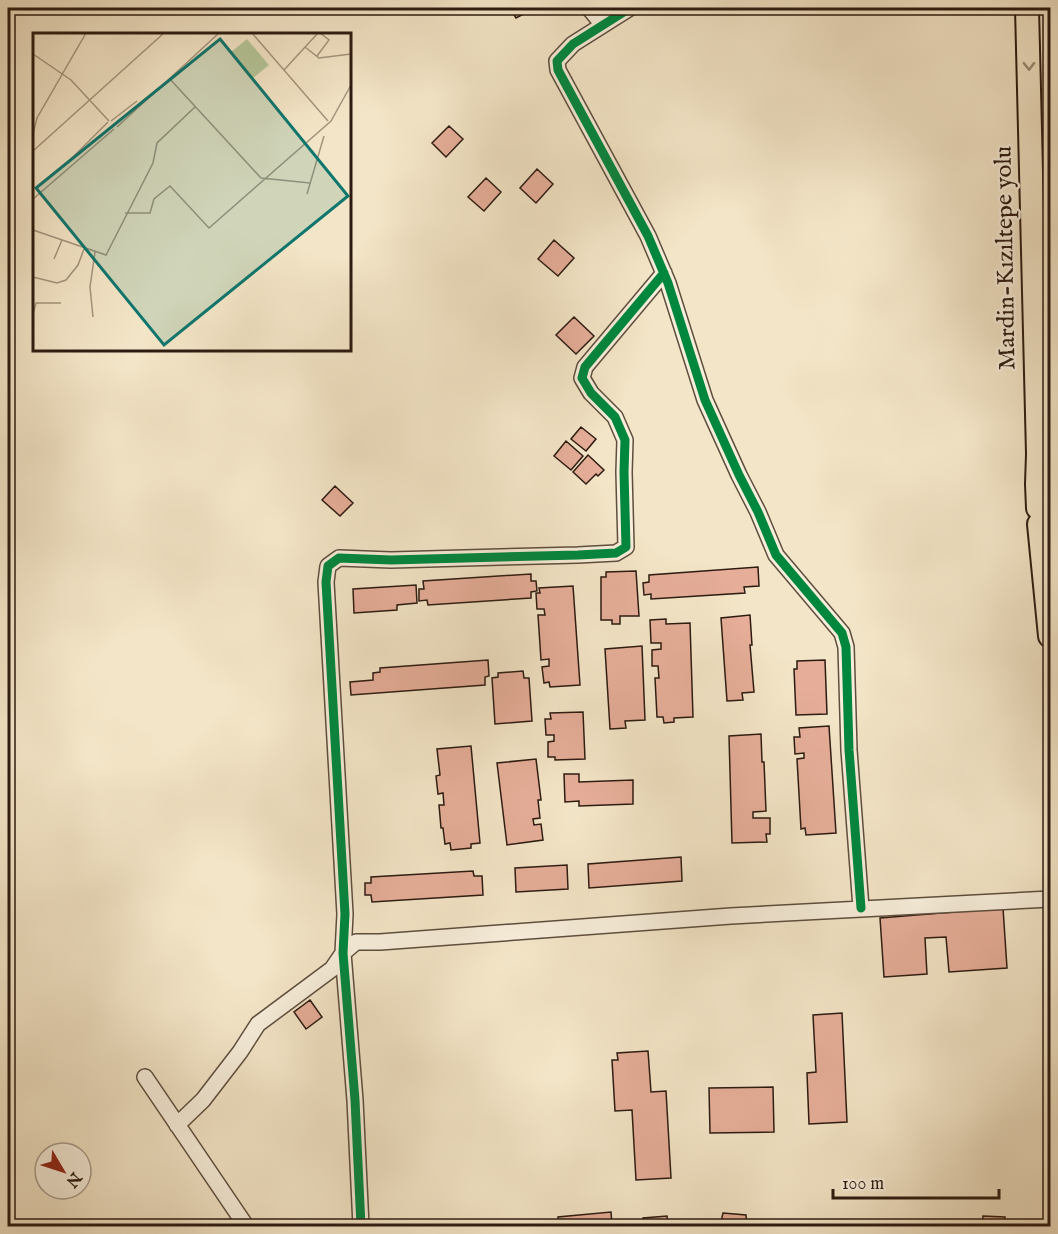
<svg xmlns="http://www.w3.org/2000/svg" width="1058" height="1234" font-family="'IM FELL English',serif">
<style>
.building{fill:#e6ae99;stroke:#2d1b11;stroke-width:1.5}
.lines{fill:none;stroke-linecap:round;stroke-linejoin:round}
.minor-casing{stroke:#5e4e3e;stroke-width:18}
.highway-casing{stroke:#2d1b11;stroke-width:26}
.minor{stroke:#f7eedb;stroke-width:15}
.highway{stroke:#f3e5c7;stroke-width:22}
.cycleway-casing{stroke:#f7eedb;stroke-width:13}
.cycleway{stroke:#00873e;stroke-width:9}
.oneway{stroke:#9a8a75}
.labels{text-anchor:middle;dominant-baseline:central;stroke-width:5;stroke-linejoin:round;paint-order:stroke}
.street-label{font-size:24px;fill:#2d1b11;stroke:#f7eedb}
.inset-road{fill:none;stroke:#a4947e;stroke-width:1.5}
.view{fill:#0f766e;fill-opacity:0.15;stroke:#0f766e;stroke-width:3}
.inset-edge{fill:none;stroke:#2d1b11;stroke-width:3}
</style>
<rect width="100%" height="100%" fill="#f3e5c7"/>
<filter id="stains"><feTurbulence type="fractalNoise" baseFrequency=".00333" numOctaves="4"/><feColorMatrix values="0 0 0 0 .2 0 0 0 0 .09 0 0 0 0 .02 0 0 0 .5 -.17"/></filter>
<radialGradient id="worn" r=".72"><stop offset=".6" stop-color="#630" stop-opacity="0"/><stop offset="1" stop-color="#630" stop-opacity=".3"/></radialGradient>
<path class="building" d="M510,8H535L516,18Z
M449,126L463,139L446,157L432,143Z
M537,169L553,184L536,203L520,188Z
M486,178L501,192L484,211L468,197Z
M554,240L574,258L558,276L538,259Z
M574,317L594,336L576,354L556,335Z
M581,427L596,439L586,451L571,439Z
M566,441L583,456L571,470L554,456Z
M588,455L604,470L598,476L596,474L586,484L573,472Z
M335,486L353,503L340,516L322,500Z
M758,567L759,586L744,587L745,593L651,599V594L644,595L643,583L649,582V575Z
M636,571L639,616H620V624H612V620H601V577H606V572Z
M531,574V581H536L537,591L531,592V598L428,605L427,600L419,601V589H424L423,581Z
M416,585L417,603L397,605V610L354,613L353,589Z
M573,586L580,685L550,687L549,682L544,683L542,667L549,666V659L541,660L538,615H545L544,609H537L536,593H540L539,588Z
M750,615L752,645H750L754,692L742,693L743,700L727,701L721,618Z
M666,619V624L690,623L693,717L674,718V722L664,723L663,717H657L655,678H659L658,666H652V650L661,649V643H651L650,620Z
M642,646L645,720L625,721L626,728L610,729L605,649Z
M488,660L489,676L485,677V685L351,695L350,682L373,680V673L380,672V668Z
M825,660L827,714L796,715L794,669H797V661Z
M523,671L524,678H529L532,721L495,724L492,678L498,677V673Z
M583,712L585,759L555,760V757H548V742L554,741V735H546L545,719H551L550,713Z
M829,726L836,833L806,835L805,828L801,829L797,759L804,758V753L795,754L794,737H800L799,728Z
M761,734L762,762H764L766,811L753,812V818H770V834H766L767,842L732,843L729,736Z
M471,746L480,843L471,844V848L451,850L450,843L445,844L443,828H441L439,805H444L443,793L438,794L436,776L440,775L437,749Z
M536,759L541,800H538L540,818L533,819L534,825L541,824L543,840L507,845L497,763Z
M564,774H579V782L633,780V804L579,806V801L565,802Z
M681,857L682,881L589,888L588,864Z
M567,865L568,889L516,892L515,868Z
M473,871L474,876H482L483,895L372,902L371,895H365V883H371V877Z
M1003,908L1007,968L949,972L946,937L925,938L927,974L884,977L880,918Z
M310,1000L322,1017L306,1029L294,1012Z
M842,1013L847,1122L809,1124L807,1073L816,1072L813,1015Z
M648,1051L651,1092L666,1091L671,1178L636,1180L632,1110L615,1111L612,1060H618L617,1053Z
M773,1087L774,1132L710,1133L709,1088Z
M611,1212L612,1226H559L558,1217Z
M723,1213L746,1215L747,1226H643V1218L667,1216L668,1223L721,1222Z
M983,1216L1005,1217V1226H982Z"/>
<g class="lines">
<defs>
<path id="minor" d="M589,8L603,25
M630,8L573,44L557,61L558,70L648,236L668,283L705,400L739,475L758,512L776,555L842,633L846,647L849,750L861,908
M145,1077L246,1226
M177,1125L203,1100L240,1052L258,1024L332,969L343,953L356,942H380L731,916L1050,899
M361,1226L355,1100L343,953L345,914L326,582L328,566L339,558L391,560L578,555L616,553L626,547L624,472L625,440L615,417L591,393L582,378L585,367L664,273"/>
<path id="highway" d="M1027,8L1038,454L1037,484L1038,508
M1039,524L1050,636"/>
</defs>
<use href="#minor" class="minor-casing"/>
<use href="#highway" class="highway-casing"/>
<use href="#minor" class="minor"/>
<use href="#highway" class="highway"/>
<defs>
<path id="cycleway" d="M630,8L573,44L557,61L558,70L648,236L668,283L705,400L739,475L758,512L776,555L842,633L846,647L849,750L861,908
M361,1226L355,1100L343,953L345,914L326,582L328,566L339,558L391,560L578,555L616,553L626,547L624,472L625,440L615,417L591,393L582,378L585,367L664,273"/>
</defs>
<use href="#cycleway" class="cycleway-casing"/>
<use href="#cycleway" class="cycleway"/>
</g>
<defs><path id="oneway-chevron" d="M-2-3.5L2.5 0L-2 3.5" fill="none" stroke-width="1.6" stroke-linecap="round" stroke-linejoin="round" transform="scale(1.5)"/></defs>
<use class="oneway" href="#oneway-chevron" transform="translate(1029 66) rotate(89)"/>
<g class="labels">
<g class="street-label">
<text transform="translate(1006 258) rotate(-91)">Mardin-Kızıltepe yolu</text>
</g>
</g>
<g transform="translate(33 33)">
<rect width="318" height="318" fill="#f3e5c7"/>
<path d="M214,6L236,32L219,46L197,20Z" fill="#b6c699"/>
<path class="inset-road" d="M219,0L295,88M272,14L286,25L318,21M0,21L38,47L76,88M284,23L296,7L287,0M251,37L285,0M136,45L228,145L277,150M78,88L104,68M84,94L186,0M0,101L4,85L53,0M0,118L131,0M36,128L75,89M274,161L291,103M0,166L81,96M92,180H117L121,166L137,153L176,195L298,88L318,52M0,197L73,222L120,130L124,110L162,74M21,226L29,207M0,244L24,250L33,247L45,232L51,216M0,281L3,270H28M60,284L57,254L62,219"/>
<path class="view" d="M187,6L315,163L131,312L3,155Z"/>
<rect width="318" height="318" class="inset-edge"/>
</g>
<rect width="1058" height="1234" fill="none" stroke="#f3e5c7" stroke-width="30"/>
<rect x="9" y="9" width="1040" height="1216" fill="none" stroke="#2d1b11" stroke-width="3"/>
<rect x="15" y="15" width="1028" height="1204" fill="none" stroke="#2d1b11" stroke-width="1.5"/>
<g transform="translate(63 1171) rotate(129)"><circle r="28" fill="#f7eedb" stroke="#a69a8a" stroke-width="1.5"/>
<path d="M0-4.5L10 22L0 15L-10 22Z" fill="#8f2418"/>
<text y="-9" font-size="16" font-weight="bold" text-anchor="middle" fill="#2d1b11">N</text>
</g>
<path d="M833 1189v9h166v-9" fill="none" stroke="#2d1b11" stroke-width="3"/>
<text x="842" y="1189" font-size="18" fill="#2d1b11" stroke="#f7eedb" stroke-width="4.5" paint-order="stroke">100 m</text>
<rect width="100%" height="100%" filter="url(#stains)"/>
<rect width="100%" height="100%" fill="url(#worn)"/>
</svg>
